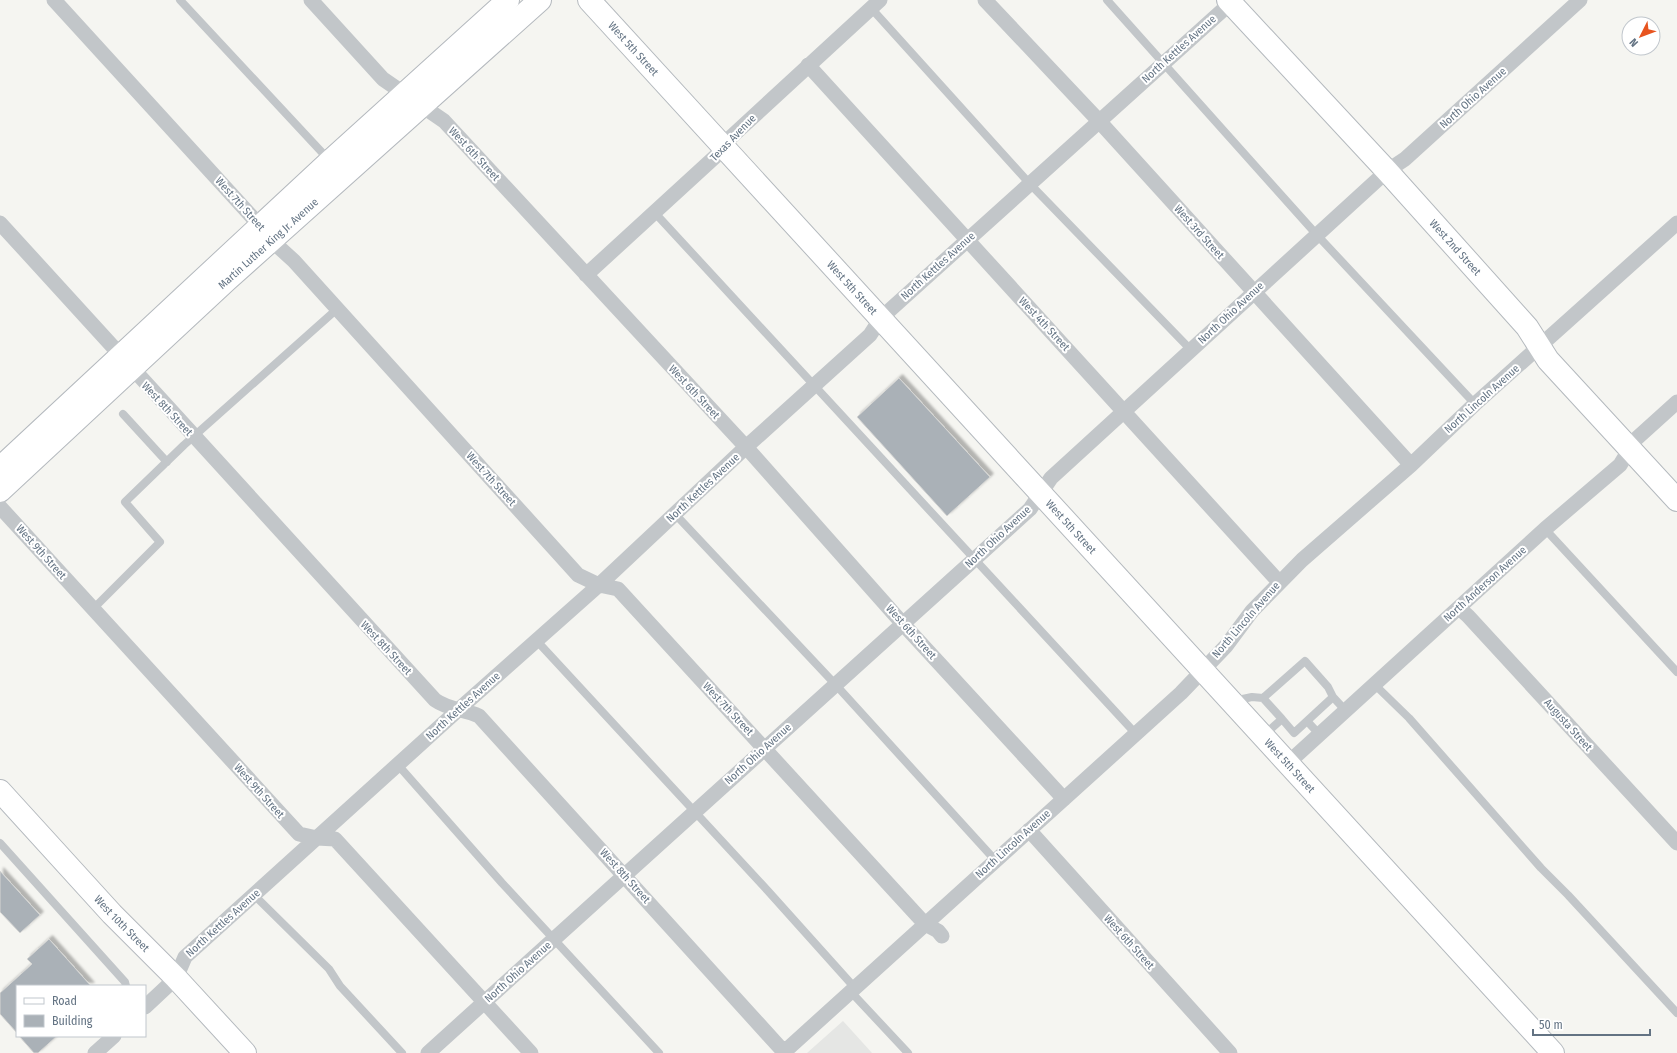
<svg xmlns="http://www.w3.org/2000/svg" width="1677" height="1053" font-family="'Fira Sans Condensed',sans-serif">
<style>
.built{fill:#e5e6e4}
.building{fill:#aab1b7;stroke:#d6d6d4;filter:url(#shadow)}
.lines{fill:none;stroke-linecap:round;stroke-linejoin:round}
.secondary-casing{stroke:#b4b9be;stroke-width:24}
.lane{stroke:#c2c6c9;stroke-width:8}
.street{stroke:#c2c6c9;stroke-width:15}
.secondary{stroke:#fff;stroke-width:22}
.labels{text-anchor:middle;dominant-baseline:central;stroke-width:4;stroke-linejoin:round;paint-order:stroke}
.street-label{font-size:11px;fill:#637383;stroke:#fff}
</style>
<defs>
<filter id="shadow"><feDropShadow dx="3.5" dy="-3.5" stdDeviation="1" flood-color="#0004"/></filter>
</defs>
<rect width="100%" height="100%" fill="#f5f5f1"/>
<path class="built" d="M843,1021L872,1053H807Z"/>
<path class="building" d="M899,378L990,477L947,516L857,417Z
M0,871L40,915L20,933L0,912Z
M49,939L91,986H17V1033L0,1014V993L32,964L27,959Z
M19,1036H57L38,1053H34Z"/>
<g class="lines">
<defs>
<g id="secondary">
<path id="s1" d="M589,0L1553,1053"/>
<path id="s2" d="M1228,0L1387,171L1527,327L1548,360L1677,500"/>
<path d="M0,468L330,161L508,0"/>
<path id="s3" d="M0,491L227,280L540,0"/>
<path id="s4" d="M0,791L112,914L176,978L245,1053"/>
</g>
</defs>
<use href="#secondary" class="secondary-casing"/>
<path class="lane" d="M180,0L330,161
M1107,0L1317,235L1475,404
M871,8L1030,184L1191,350
M655,213L1136,734
M123,414L167,462
M675,514L835,684L995,860
M1545,529L1677,672
M93,609L160,542L125,502L184,445L337,309
M536,640L768,891L855,988
M1374,684L1409,718L1541,868L1568,895L1677,1013
M1233,701L1252,697L1263,698
M1282,719L1263,698L1305,661L1328,687L1333,697
M1307,721L1319,734
M1264,735L1282,719L1294,733L1333,697L1345,710
M398,765L502,883L659,1053
M0,843L125,982L126,986
M254,895L329,969L340,986L402,1053
M851,992L908,1053"/>
<path class="street" d="M54,0L253,218L271,240L294,261L578,575L599,585L618,589L925,924L938,931L942,936
M311,0L383,79L444,121L746,447L903,624L1064,799
M985,0L1099,121L1411,465
M808,65L1279,582
M0,223L435,700C449,710 464,709 479,716L784,1052
M586,275L717,155L730,138L880,0
M0,507L299,834L317,838L335,839L531,1053
M1459,608L1468,616L1677,843
M1288,763L1545,529L1620,465L1636,439L1677,402
M1029,830L1230,1053
M145,1007L176,978L185,957L457,711L599,585L746,447L870,335L881,318L1234,0
M95,1053L114,1036
M428,1053L1030,509L1051,478L1387,171L1405,159L1580,0
M783,1053L1181,693L1226,646L1252,611L1302,560L1411,465L1475,404L1677,223"/>
<use href="#secondary" class="secondary"/>
</g>
<g class="labels">
<g class="street-label">
<text stroke="none"><textPath href="#s1" startOffset="66">West 5th Street</textPath></text>
<text transform="translate(1179 49) rotate(-42)">North Kettles Avenue</text>
<text transform="translate(1473 98) rotate(-42)">North Ohio Avenue</text>
<text transform="translate(733 138) rotate(-46)">Texas Avenue</text>
<text transform="translate(474 154) rotate(47)">West 6th Street</text>
<text transform="translate(240 204) rotate(48)">West 7th Street</text>
<text transform="translate(1199 232) rotate(48)">West 3rd Street</text>
<text stroke="none"><textPath href="#s3" startOffset="365">Martin Luther King Jr. Avenue</textPath></text>
<text stroke="none"><textPath href="#s2" startOffset="336">West 2nd Street</textPath></text>
<text transform="translate(938 266) rotate(-42)">North Kettles Avenue</text>
<text stroke="none"><textPath href="#s1" startOffset="390">West 5th Street</textPath></text>
<text transform="translate(1231 313) rotate(-43)">North Ohio Avenue</text>
<text transform="translate(1044 324) rotate(47)">West 4th Street</text>
<text transform="translate(694 392) rotate(47)">West 6th Street</text>
<text transform="translate(1482 399) rotate(-42)">North Lincoln Avenue</text>
<text transform="translate(167 409) rotate(47)">West 8th Street</text>
<text transform="translate(491 479) rotate(48)">West 7th Street</text>
<text transform="translate(703 488) rotate(-43)">North Kettles Avenue</text>
<text stroke="none"><textPath href="#s1" startOffset="714">West 5th Street</textPath></text>
<text transform="translate(998 537) rotate(-43)">North Ohio Avenue</text>
<text transform="translate(41 552) rotate(48)">West 9th Street</text>
<text transform="translate(1485 584) rotate(-42)">North Anderson Avenue</text>
<text transform="translate(1246 620) rotate(-49)">North Lincoln Avenue</text>
<text transform="translate(911 632) rotate(48)">West 6th Street</text>
<text transform="translate(386 648) rotate(47)">West 8th Street</text>
<text transform="translate(463 706) rotate(-42)">North Kettles Avenue</text>
<text transform="translate(728 709) rotate(47)">West 7th Street</text>
<text transform="translate(1568 725) rotate(48)">Augusta Street</text>
<text transform="translate(758 754) rotate(-42)">North Ohio Avenue</text>
<text stroke="none"><textPath href="#s1" startOffset="1038">West 5th Street</textPath></text>
<text transform="translate(259 791) rotate(48)">West 9th Street</text>
<text transform="translate(1013 844) rotate(-42)">North Lincoln Avenue</text>
<text transform="translate(625 876) rotate(48)">West 8th Street</text>
<text stroke="none"><textPath href="#s4" startOffset="180">West 10th Street</textPath></text>
<text transform="translate(223 923) rotate(-42)">North Kettles Avenue</text>
<text transform="translate(1129 942) rotate(48)">West 6th Street</text>
<text transform="translate(518 972) rotate(-42)">North Ohio Avenue</text>
</g>
</g>
<rect x="16" y="985" width="130" height="52" fill="#ffffff" stroke="#c1c7cd"/>
<rect x="24" y="998" width="20" height="6" fill="#ffffff" stroke="#c1c7cd"/>
<text x="52" y="1005" font-size="12" fill="#637383">Road</text>
<rect x="24" y="1015" width="20" height="12" fill="#aab1b7" stroke="#c1c7cd"/>
<text x="52" y="1025" font-size="12" fill="#637383">Building</text>
<g transform="translate(1641 36) rotate(228)"><circle r="19" fill="#ffffff" stroke="#c1c7cd"/>
<path d="M0-3L7 15L0 10L-7 15Z" fill="#e7541f"/>
<text y="-6" font-size="11" font-weight="bold" text-anchor="middle" fill="#637383">N</text>
</g>
<path d="M1533 1029v6h117v-6" fill="none" stroke="#637383" stroke-width="2"/>
<text x="1539" y="1029" font-size="12" fill="#637383" stroke="#ffffff" stroke-width="3" paint-order="stroke">50 m</text>
</svg>
